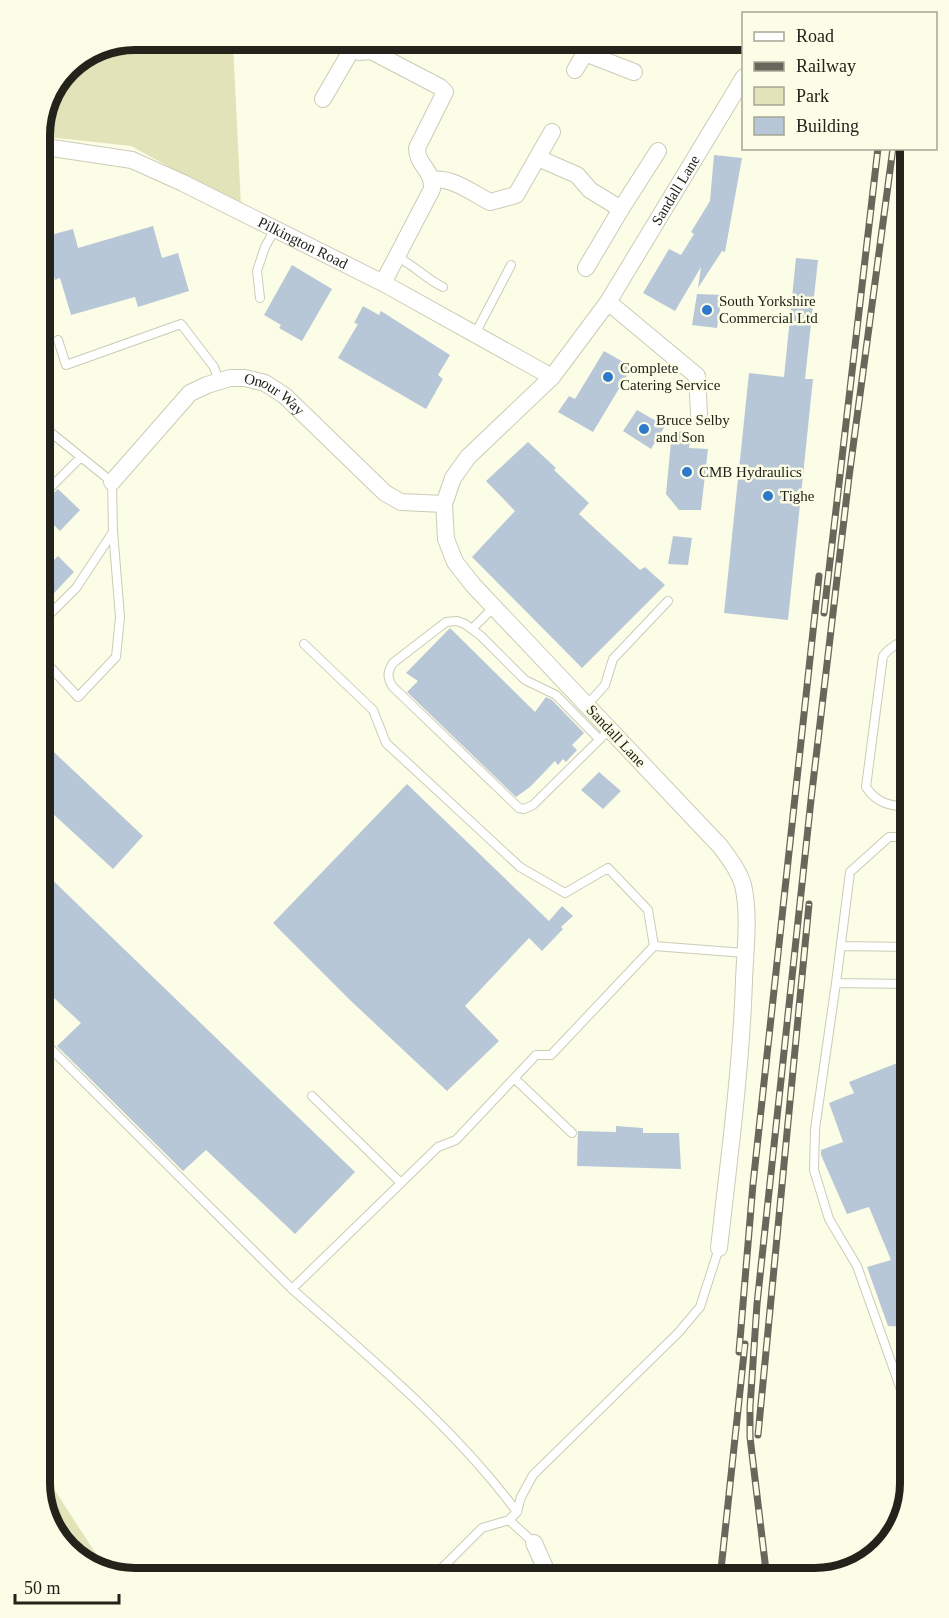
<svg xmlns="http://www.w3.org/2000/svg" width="949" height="1618" font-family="'Times New Roman',serif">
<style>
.green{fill:#e2e3b8}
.building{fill:#b8c7d8}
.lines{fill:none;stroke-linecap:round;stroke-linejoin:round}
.lane-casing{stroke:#cbccb6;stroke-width:10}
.street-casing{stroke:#cbccb6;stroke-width:18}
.lane{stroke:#fff;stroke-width:8}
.street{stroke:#fff;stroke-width:16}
.rail-casing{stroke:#67675b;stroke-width:7}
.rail{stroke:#fcfde6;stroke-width:4.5;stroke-dasharray:14;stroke-linecap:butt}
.poi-dot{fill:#2d7aca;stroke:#fcfde6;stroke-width:2}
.labels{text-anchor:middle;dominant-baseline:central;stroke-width:5;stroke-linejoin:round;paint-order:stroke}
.street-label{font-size:15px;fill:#23231b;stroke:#fcfde6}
.poi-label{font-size:15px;fill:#23231b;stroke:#fcfde6;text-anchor:start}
.rim{fill:none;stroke:#23231b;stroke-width:8}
</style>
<rect width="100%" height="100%" fill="#fcfde6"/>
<path class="green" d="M135,39H220L233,45L241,206L131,146L39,136V129L67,67Z
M39,1466L107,1571L82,1563L48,1523L39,1483Z"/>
<path class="building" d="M714,155L742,158L725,252L722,251L698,288L701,267L675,311L643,293L669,249L681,255L694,234L691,232L710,201Z
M153,226L162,258L178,253L189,291L138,307L135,297L71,315L60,278L55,280L43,237L73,229L78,248Z
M796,258L818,260L805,379H813L788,620L724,613L749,373L784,377Z
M292,265L332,289L302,341L279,328L281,325L264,315Z
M697,294L722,295L717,328L692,325Z
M363,306L379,315L381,311L450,355L438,375L443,379L426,409L338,358L358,324L354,323Z
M604,351L632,367L593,432L558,412L569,396L575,399Z
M897,401H910V433L897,434Z
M637,410L665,426L651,449L623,431Z
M672,431L691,432L689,448L708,449L701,510H679L666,494Z
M528,442L556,468L554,470L589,503L579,514L640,570L645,567L665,585L582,668L472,557L515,511L486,481Z
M58,489L80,510L60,531L39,511V506Z
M673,536L692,538L688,565L668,564Z
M58,556L74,572L39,609V575Z
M450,628L535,712L546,697L552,700L584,733L572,745L577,750L566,762L563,759L558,765L555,761L530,787L516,797L407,692L418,681L406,673Z
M39,738L143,836L113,869L39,801Z
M599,772L621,791L603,809L581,790Z
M407,784L549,921L562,906L573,916L561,927L563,929L542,951L529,938L465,1006L499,1041L447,1091L352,1002L273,923Z
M39,867L355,1172L295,1234L206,1150L183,1171L57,1046L81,1023L39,984Z
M910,1058V1327L888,1326L867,1267L891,1260L869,1207L847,1214L821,1155V1150L843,1142L829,1103L854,1093L849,1082Z
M616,1126L643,1128V1133H679L681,1169L577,1166L578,1131L616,1132Z"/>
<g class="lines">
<defs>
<path id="lane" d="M47,147L52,112L50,105
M397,257C414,265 426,279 443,287
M260,298L257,271L265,247L275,229
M475,334L511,265
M58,340L66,365L181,324L214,367L219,381
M40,498L81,457
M39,625L76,588L113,532
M473,628L494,607
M304,644L373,710L386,743L520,867L565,893L608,868L648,910L654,946
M39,655L78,697L116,657L120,617L113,531L112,482L39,423
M587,705L605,685L613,659L668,601
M599,739L556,695L525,680L481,636L465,624L457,621L446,622L393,663C387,672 387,678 393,687L519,808L524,809L533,805L603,736L609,729
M910,807C891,806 877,804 866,787L883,656C891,646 898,643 910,639
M841,946L910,947
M836,983L815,1129L814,1170L829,1219L857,1266L910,1415
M910,984L836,983L850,872L889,837H910
M39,1037L292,1289L438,1147L456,1140L536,1055H551L654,946L745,953
M514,1078L572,1133
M312,1096L401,1183
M292,1289C371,1359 454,1427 517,1512
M509,1520L517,1512L521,1497L533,1475L678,1333L700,1307L719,1248
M431,1579L482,1528L509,1520L534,1543"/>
<g id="street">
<path d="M352,49L359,52L371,51L440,87L445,92L417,148C417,166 433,169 432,189L383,283"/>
<path d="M585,53L634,72"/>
<path d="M575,70L585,53L587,39"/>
<path d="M323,99L352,49L347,40"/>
<path id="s1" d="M39,146L132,160L183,183L383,283L552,377"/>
<path d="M538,158L577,175L590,190L621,209L586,268"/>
<path d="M432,180C451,176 474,194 490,202L516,195L552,132"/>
<path d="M621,209L658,151"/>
<path d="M608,302L697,376L699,414"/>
<path id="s2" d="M112,482L190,393L207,385L230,378H245L265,383L285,396L385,493L401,502L444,504"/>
<path id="s3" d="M719,1248C729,1159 741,1070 744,981C745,950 750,915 743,885C739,871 729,858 720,846L473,585L455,562L446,539L444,504L453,478L468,457L552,377L608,302L744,77"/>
<path d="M534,1543L550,1579"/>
</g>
</defs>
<use href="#lane" class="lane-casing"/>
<use href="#street" class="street-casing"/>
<use href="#lane" class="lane"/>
<use href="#street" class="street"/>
<defs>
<path id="rail" d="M824,613L878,148
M739,1352L753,1184L819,576
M758,1435L809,904
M720,1579L745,1344
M767,1579L750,1437V1407L757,1304L811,800L849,477L893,148"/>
</defs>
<use href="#rail" class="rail-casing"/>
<use href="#rail" class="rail"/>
</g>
<g class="poi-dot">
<circle cx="707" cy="310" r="6"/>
<circle cx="608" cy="377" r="6"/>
<circle cx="644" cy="429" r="6"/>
<circle cx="687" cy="472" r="6"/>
<circle cx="768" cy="496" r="6"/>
</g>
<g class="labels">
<g class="street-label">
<text stroke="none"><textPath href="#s3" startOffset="1252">Sandall Lane</textPath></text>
<text stroke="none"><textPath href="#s1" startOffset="284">Pilkington Road</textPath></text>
<text stroke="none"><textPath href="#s2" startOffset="210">Onour Way</textPath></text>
<text transform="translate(616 736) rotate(47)">Sandall Lane</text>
</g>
<g class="poi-label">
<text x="719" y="301">South Yorkshire<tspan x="719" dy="17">Commercial Ltd</tspan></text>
<text x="620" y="368">Complete<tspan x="620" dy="17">Catering Service</tspan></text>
<text x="656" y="420">Bruce Selby<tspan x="656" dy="17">and Son</tspan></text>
<text x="699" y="472">CMB Hydraulics</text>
<text x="780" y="496">Tighe</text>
</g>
</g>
<path d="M0 0H949V1618H0ZM135 50H815A85 85 0 0 1 900 135V1483A85 85 0 0 1 815 1568H135A85 85 0 0 1 50 1483V135A85 85 0 0 1 135 50Z" fill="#fcfde6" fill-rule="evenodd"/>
<path class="rim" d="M135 50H815A85 85 0 0 1 900 135V1483A85 85 0 0 1 815 1568H135A85 85 0 0 1 50 1483V135A85 85 0 0 1 135 50Z"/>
<rect x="742" y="12" width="195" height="138" fill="#fcfde6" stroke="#a5a695" stroke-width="1.5"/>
<rect x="754" y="32" width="30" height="9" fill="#ffffff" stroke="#a5a695" stroke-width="1.5"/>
<text x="796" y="42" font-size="18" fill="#23231b">Road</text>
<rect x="754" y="62" width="30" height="9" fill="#67675b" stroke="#a5a695" stroke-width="1.5"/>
<text x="796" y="72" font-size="18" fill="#23231b">Railway</text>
<rect x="754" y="87" width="30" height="18" fill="#e2e3b8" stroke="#a5a695" stroke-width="1.5"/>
<text x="796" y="102" font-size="18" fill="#23231b">Park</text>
<rect x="754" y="117" width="30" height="18" fill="#b8c7d8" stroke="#a5a695" stroke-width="1.5"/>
<text x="796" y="132" font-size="18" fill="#23231b">Building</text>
<path d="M15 1594v9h104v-9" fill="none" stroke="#23231b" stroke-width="3"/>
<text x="24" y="1594" font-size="18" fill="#23231b" stroke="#fcfde6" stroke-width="4.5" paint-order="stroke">50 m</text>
</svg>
